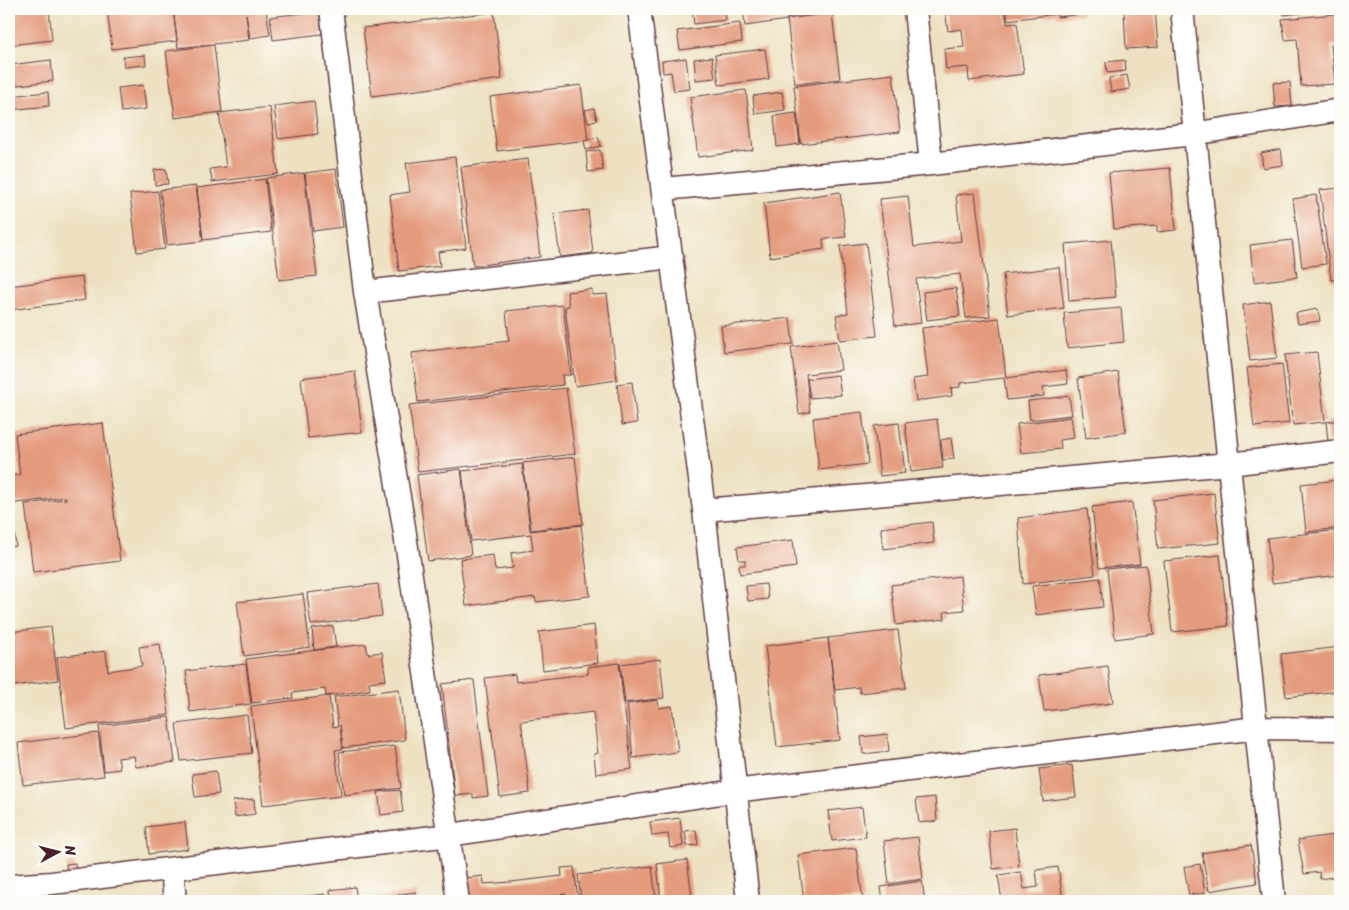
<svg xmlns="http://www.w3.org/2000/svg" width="1349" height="910" font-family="Sriracha,sans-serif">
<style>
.building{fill:#e49b7e}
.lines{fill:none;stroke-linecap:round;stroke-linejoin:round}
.minor-casing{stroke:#623c42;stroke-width:25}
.minor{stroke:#fff;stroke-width:22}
</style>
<rect width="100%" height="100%" fill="#fdfcf7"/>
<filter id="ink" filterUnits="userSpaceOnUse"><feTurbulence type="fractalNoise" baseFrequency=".02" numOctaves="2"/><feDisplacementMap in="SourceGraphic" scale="10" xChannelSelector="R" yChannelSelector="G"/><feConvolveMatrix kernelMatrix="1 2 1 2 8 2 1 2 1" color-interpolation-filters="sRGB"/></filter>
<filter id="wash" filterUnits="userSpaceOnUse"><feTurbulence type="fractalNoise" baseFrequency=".0096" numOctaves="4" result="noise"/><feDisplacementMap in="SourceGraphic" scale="20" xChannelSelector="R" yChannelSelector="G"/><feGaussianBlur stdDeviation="1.12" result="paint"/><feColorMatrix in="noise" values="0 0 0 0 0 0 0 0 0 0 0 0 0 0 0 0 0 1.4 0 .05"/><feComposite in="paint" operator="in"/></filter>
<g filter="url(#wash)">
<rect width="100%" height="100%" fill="#ede1c1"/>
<g id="blocks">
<path class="building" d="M9,9H49L52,40L9,45Z
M107,9H173L177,41L112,49Z
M173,9H266L270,35L250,38L246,14L249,40L178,48Z
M310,9H319L322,34L273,40L270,17L310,12Z
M692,9H725L726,20L694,24Z
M743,9H785L787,20L745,26Z
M788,9H843V10L789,17Z
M945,9H1005L1007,24L1017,23L1024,74L969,81L968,67L946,69L944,49L964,47L962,29L948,31Z
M1006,9H1083V14L1057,17V14L1008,20Z
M1155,9L1158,47L1126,49L1124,11Z
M1283,9H1328V10L1284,15Z
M494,12L502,79L372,96L363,28Z
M832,13L840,79L795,84L787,19Z
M1335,14L1338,45H1331L1335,84L1301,86L1297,39L1285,40L1282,19Z
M740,23L742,42L680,50L677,31Z
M214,45L222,112L175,118L166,51Z
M765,49L769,79L719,85L715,55Z
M145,55L146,65L124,67L123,57Z
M712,57L715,78L696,80L694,59Z
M686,58L690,89L674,91L671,72L663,73L662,61Z
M51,60L53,81L9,86V65Z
M1125,60L1126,71L1107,73L1106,62Z
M893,74L900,132L801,144L794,86Z
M1127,75L1130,89L1111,92L1109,78Z
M1290,82L1292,106L1275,107L1273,83Z
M143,85L146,109L121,112L118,88Z
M581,85L588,140L497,151L490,97Z
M746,90L753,150L698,157L690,97Z
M48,92L49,106L9,110V96Z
M782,92L785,110L755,114L753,96Z
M314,101L318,134L278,139L274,106Z
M270,107L278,174L212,182L210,169L226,167L219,113Z
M594,108L597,120L588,122L585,110Z
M796,113L800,144L777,147L774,116Z
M9,115L13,139L9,140Z
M598,137L601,146L586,150L584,141Z
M1281,149L1283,165L1263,168L1261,153Z
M600,150L603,170L588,172L586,152Z
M455,157L466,248L438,252L440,266L399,271L390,195L410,192L406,163Z
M528,159L540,257L473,266L461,167Z
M1170,168L1176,230L1157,232V226L1114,229L1109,173Z
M166,169L168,184L155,185L154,170Z
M336,169L343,227L313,231L305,173Z
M304,173L317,276L279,280L266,178Z
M265,179L271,232L203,240L197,188Z
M196,186L203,241L167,245L160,190Z
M1340,188V279L1331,280L1320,190Z
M158,191L165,249L137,252L130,194Z
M840,192L846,237L823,239L824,249L770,257L764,203Z
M975,193L990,316L966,318L960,274L916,279L921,323L895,326L880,199L908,196L914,247L961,241L956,195Z
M1316,195L1326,264L1302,267L1293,199Z
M588,210L593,253L560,257L554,214Z
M1111,240L1116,297L1069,301L1065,244Z
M1292,240L1297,277L1254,282L1250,245Z
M866,243L877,336L840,340L836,315L848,313L840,246Z
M1059,267L1064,308L1008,315L1003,274Z
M82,277L85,300L9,310V286Z
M1336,284H1340V309H1339Z
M956,288L960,316L927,320L923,292Z
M592,289V295L607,294L617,380L575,386L565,307L569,306L567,292Z
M1270,301L1277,358L1250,361L1243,305Z
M563,305L571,375H562L563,385L418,402L412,353L509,341L506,311Z
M1121,308L1124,342L1067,348L1064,313Z
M1318,309L1320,321L1298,324L1296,313Z
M790,318L793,344L724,352L721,326Z
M999,318L1006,378L1066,370L1068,384L1043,387L1044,396L1007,400L1004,378L960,383V387L951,388L952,396L916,401L913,379L928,377L922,328Z
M837,341L841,370L806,374L810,412L799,414L791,347Z
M1317,352L1325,422L1293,425L1285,355Z
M1282,364L1289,423L1254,427L1247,368Z
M355,371L362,432L308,438L301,378Z
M1118,372L1126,432L1086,438L1078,378Z
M838,375L841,395L810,398L807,379Z
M632,382L637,423L622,425L617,384Z
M566,388L575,454L418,472L409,405Z
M1069,396L1072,415L1030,420L1028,401Z
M862,412L868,464L819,470L813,418Z
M1071,417L1074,438L1060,440L1061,449L1021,453L1017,424Z
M937,419L943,468L911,472L905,423Z
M1340,420V440L1328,441L1326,422Z
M103,423L120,561L33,572L25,504L66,499V497L9,504V476L20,475L15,434Z
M899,423L905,473L880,476L874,426Z
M951,438L954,459L943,460L941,440Z
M575,457L583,524L531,530L523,463Z
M522,464L530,531L581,525L590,596L536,602L535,597L466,606L460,559L493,555L495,570L513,568L511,553L533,550L531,534L471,541L462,471Z
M461,469L471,555L428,561L417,475Z
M1338,480L1340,528L1306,532L1301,484Z
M1214,493L1220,543L1158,549L1153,500Z
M1132,502L1140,564L1099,568L1092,507Z
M9,507H11L16,546L9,547Z
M1087,509L1095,575L1023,584L1018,518Z
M932,522L934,543L883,549L881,528Z
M1340,530V575L1272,583L1267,538Z
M793,540L796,567L740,574L739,565H745V560H739L737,547Z
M1220,555L1228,626L1172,632L1164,561Z
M1146,565L1154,634L1115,639L1107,569Z
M960,576L964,610L944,612L945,619L896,625L891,585Z
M1100,578L1103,607L1036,615L1032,586Z
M378,584L382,616L311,625L307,593Z
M766,584L768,599L748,601L746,586Z
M303,594L310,647L244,656L237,602Z
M594,625L598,663L543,670L539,632Z
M333,626L336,647L314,650L312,629Z
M51,627L58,680L13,686L9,632Z
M898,630L906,688L860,693L859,687L835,690L828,638Z
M828,638L840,740L777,747L765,646Z
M160,644L169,715L66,728L57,657L106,651L108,671L142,666L139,647Z
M366,644L368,654L382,652L386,680L369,682L370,690L326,696L325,689L292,693L293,698L252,703L246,659Z
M1340,647V691L1286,697L1281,654Z
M660,659L664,698L625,703L620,664Z
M619,663L632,769L596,774L594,754L598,753L593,712L521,721L530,793L500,797L485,678L515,674L516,682L588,674V667Z
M246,664L251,704L190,712L186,671Z
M1108,666L1113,703L1044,711L1039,675Z
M474,680L488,796L473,798V794L455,796L442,684Z
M399,689L405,740L343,748L340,725L343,749L335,750L341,796L263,805L251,706L329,696L333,727L338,726L334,697Z
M658,700L659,708L672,706L678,752L633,758L627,704Z
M247,715L252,753L181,761L176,724Z
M169,717L175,762L136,767L134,756L118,758L120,769L104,771L99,726Z
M98,733L104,776L23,785L18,743Z
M887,734L889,751L863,754L861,737Z
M395,746L401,788L344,795L339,752Z
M1072,765L1076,797L1043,801L1039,769Z
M216,771L219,794L195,797L192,774Z
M400,790L403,812L381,815L378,792Z
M935,797L937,821L919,823L916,799Z
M254,799L255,814L235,817L233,801Z
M862,807L866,837L832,841L828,811Z
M680,818L683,846L670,848L668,834L652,836L650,822Z
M185,822L188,849L149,854L146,827Z
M1015,828L1019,866L993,869L989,831Z
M696,830L698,845L687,846L685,831Z
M1332,835L1339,876L1320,879L1319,872L1304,874L1298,840Z
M918,837L923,879L889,884L884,841Z
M1251,845L1257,883L1209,891L1202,853Z
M856,848L863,901H804L798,855Z
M687,860L692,896L661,900L657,864Z
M75,863L76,876L67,877L66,864Z
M1200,864L1205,893L1189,895L1184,867Z
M652,866L656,901H581L578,875Z
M574,867L578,900L566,901V894L514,901H463L465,878L483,876L484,884L511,882L562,876L561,868Z
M1058,867L1063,901H1002L998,875L1021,872L1024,889L1038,887L1036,870Z
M922,881L925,901H883L881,887Z
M355,887L357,900L416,892L417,901H331L330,890Z
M325,894L326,901H275V900Z"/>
</g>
</g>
<g filter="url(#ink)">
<use href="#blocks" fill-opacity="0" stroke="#623c42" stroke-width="1"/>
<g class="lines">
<defs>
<path id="minor" d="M331,9L365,292L404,527L458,901
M639,9L704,510L748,901
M915,9L931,164
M1182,9L1274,901
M663,189L931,164L1193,134L1340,110
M365,292L672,257
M704,510L1229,464L1340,451
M172,869L175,901
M9,886L52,883L450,835L734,791L1257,728L1340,729"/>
</defs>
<use href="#minor" class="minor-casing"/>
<use href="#minor" class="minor"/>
</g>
</g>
<rect width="1349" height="910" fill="none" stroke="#fdfcf7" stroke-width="30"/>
<g transform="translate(58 852) rotate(83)" stroke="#fdfcf7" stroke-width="4" paint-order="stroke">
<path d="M0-4L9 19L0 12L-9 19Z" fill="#4a1f2b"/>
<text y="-8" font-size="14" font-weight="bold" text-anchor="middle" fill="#4a1f2b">N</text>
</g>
</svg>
